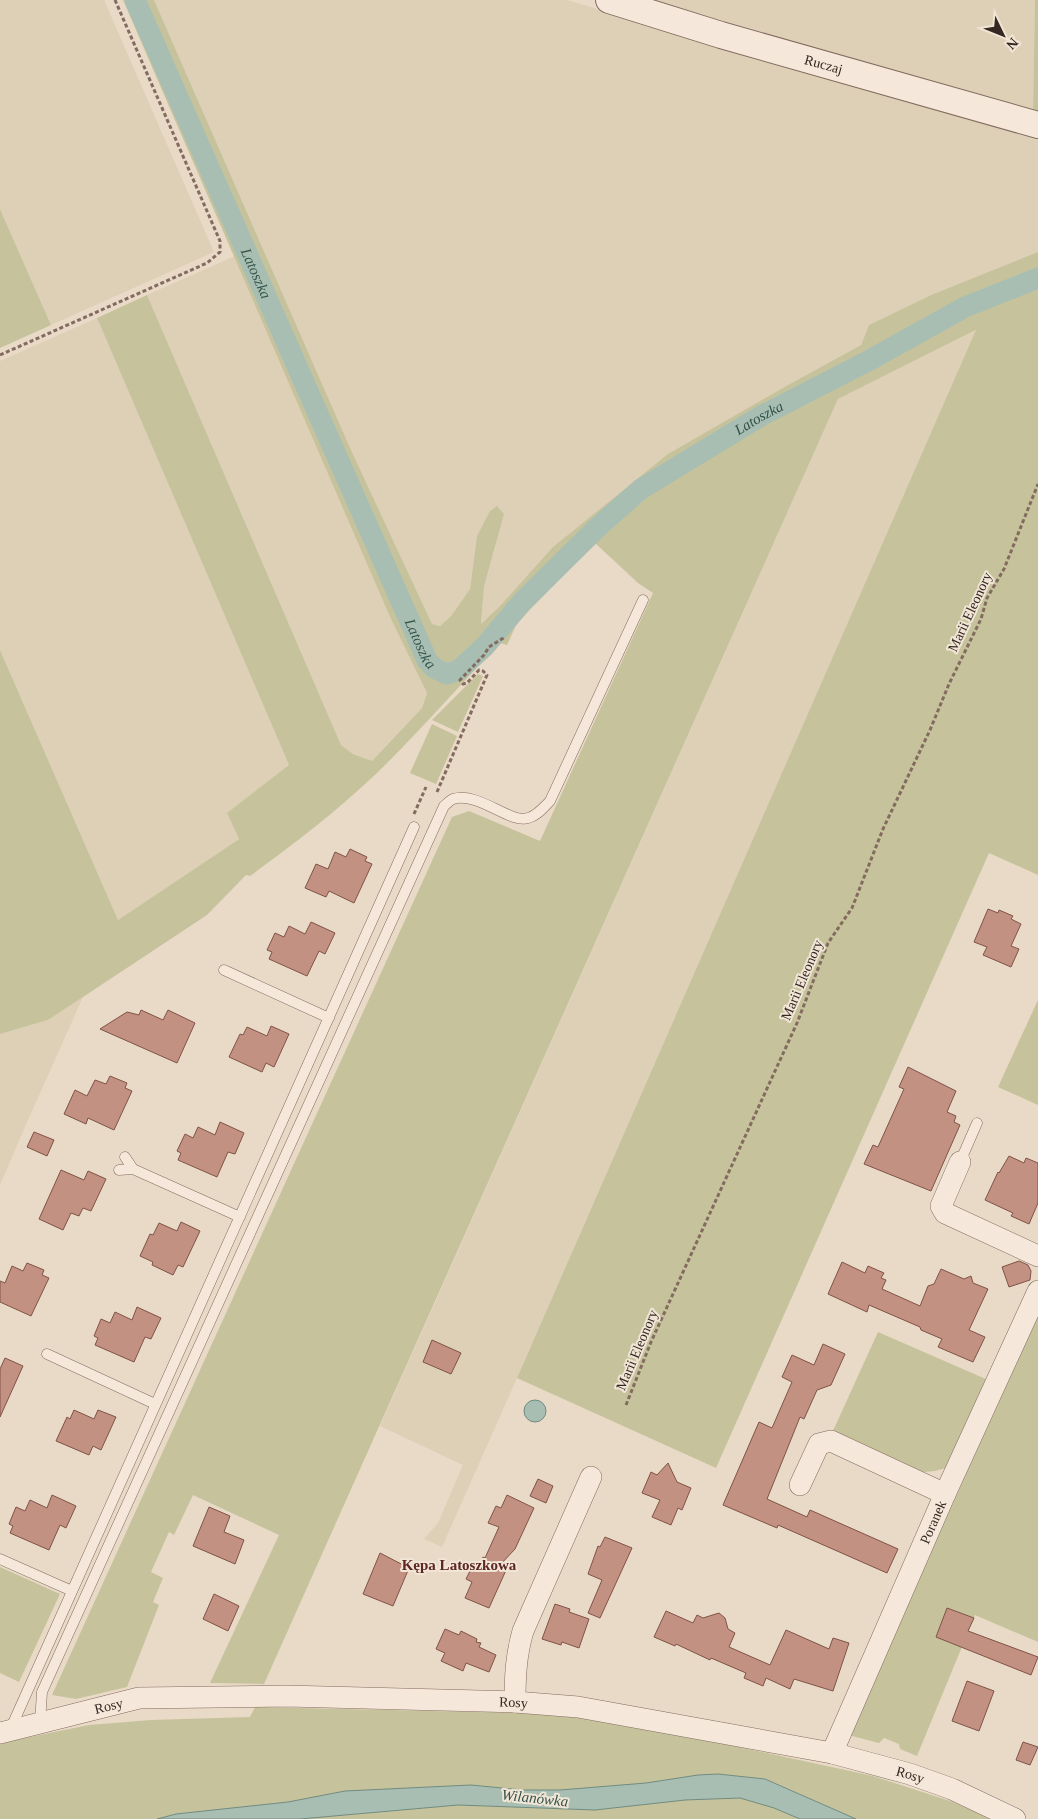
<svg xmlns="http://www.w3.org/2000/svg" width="1038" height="1819" font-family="Georgia,serif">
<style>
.farmland{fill:#ded0b6}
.green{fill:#c6c39c}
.water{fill:#a8beb3;stroke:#708b7f}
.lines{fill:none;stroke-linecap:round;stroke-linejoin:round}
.canal{stroke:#a8beb3;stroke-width:21}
.building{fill:#c39182;stroke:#7f5347}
.service-casing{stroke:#836b5f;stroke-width:11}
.minor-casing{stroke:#836b5f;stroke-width:22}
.tertiary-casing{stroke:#836b5f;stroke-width:28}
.path{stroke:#836b5f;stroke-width:3;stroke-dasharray:4 2.5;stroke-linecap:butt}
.service{stroke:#f5e8da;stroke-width:10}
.minor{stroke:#f5e8da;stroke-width:21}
.tertiary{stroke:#f5e8da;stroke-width:26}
.labels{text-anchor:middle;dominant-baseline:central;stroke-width:4;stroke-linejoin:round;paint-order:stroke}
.street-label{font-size:14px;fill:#352721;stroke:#f1e5d6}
.water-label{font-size:15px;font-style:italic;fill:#32534b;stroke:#f1e5d6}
.neighbourhood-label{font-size:15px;font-weight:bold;fill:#5c2725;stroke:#f1e5d6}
</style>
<rect width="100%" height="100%" fill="#e9d9c7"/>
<path class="farmland" d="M0,0H104L214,252L51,325L0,209Z
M154,0H567L1038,140V252L931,295L869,325L861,345L788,385L502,604L481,624L484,587L496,545L477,536L470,589L451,616L440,626L432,624L351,450Z
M652,0H1035L1033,110L811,46Z
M235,256L390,617L427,692L422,708L372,761L353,754L341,745L147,295Z
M97,318L289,765L228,813L240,838L118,920L0,650V361Z
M977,330L517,1378L442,1547L424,1539L438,1523L463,1465L380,1426L838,399Z
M83,997L28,1120L0,1185V1034L48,1020Z"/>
<path class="green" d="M123,0H154L351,450L432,624L440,626L451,616L470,589L477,536L490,511L497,506L504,514L484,587L481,624L502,604L553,547L668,454L788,385L861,345L869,325L931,295L1038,252V875L989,853L716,1468L517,1378L976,330L838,399L264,1684L210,1683L279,1535L193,1495L174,1535L169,1532L151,1572L163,1578L153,1602L159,1605L127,1687L76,1699L52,1695L452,817L469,811L540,841L653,593L638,583L595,543L517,623L507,645L500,643C459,686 420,731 377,773C337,811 294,844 250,876L246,875L207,915L83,997L48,1020L0,1034V650L118,920L239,839L227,813L289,765L97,318L147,295L341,745L353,754L372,761L422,708L427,693L390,617Z
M1035,0H1038V112L1033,110Z
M0,209L51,325L0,348Z
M478,674L483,676L458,732L432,720Z
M432,724L457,736L436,784L410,773Z
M1038,1000V1105L998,1087Z
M1038,1316V1642L975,1615L917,1756L900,1749L899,1744L884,1738L879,1743L848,1735Z
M878,1332L988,1380L946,1468L935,1471L914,1473L832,1433Z
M0,1567L60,1594L19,1682L0,1673Z
M255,1707L565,1714L651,1728L873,1776L953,1802L992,1819H856L766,1779L718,1774L698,1775L646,1783L560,1790H522L471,1785L345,1791L288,1802L176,1814L157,1819H0V1743L89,1725L151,1720L250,1717Z
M740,1798L774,1808L800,1819H300L458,1805L595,1810L685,1800Z"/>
<path class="water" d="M524 1411a11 11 0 1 1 22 0a11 11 0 1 1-22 0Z
M718,1774L765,1779L856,1819H800L774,1808L740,1798L685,1800L595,1810L458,1805L300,1819H157L176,1814L288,1802L345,1791L471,1785L522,1790H560L646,1783L698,1775Z"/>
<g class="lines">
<path class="canal" id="s1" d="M135,0L427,660L434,668L447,674L459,670L485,646L523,601L598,527L641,489L761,416L870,360L965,307L1038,278"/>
</g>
<path class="building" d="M350,849L367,857L365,861L372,864L354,903L329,891L326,897L305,888L316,864L328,869L335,852L346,857Z
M988,909L998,913L999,910L1013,916L1011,919L1021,924L1011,946L1019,949L1011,967L983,955L987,947L974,942Z
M311,922L335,933L325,954L319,951L307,976L269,959L272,952L267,950L275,933L284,937L289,926L305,934Z
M141,1010L163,1020L168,1010L195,1023L177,1063L100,1029L127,1012L139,1015Z
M271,1026L289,1034L274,1067L266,1063L262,1072L229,1057L240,1034L243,1035L247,1027L267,1036Z
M908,1067L956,1091L947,1112L956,1116L954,1122L960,1125L931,1191L864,1164L873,1145L878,1147L904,1089L899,1087Z
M110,1076L127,1083L125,1088L132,1091L114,1130L88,1118L86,1124L64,1114L75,1090L87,1096L95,1080L106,1084Z
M220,1122L244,1133L235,1154L228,1152L217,1177L178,1160L181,1153L177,1151L185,1134L193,1138L198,1127L215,1135Z
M34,1132L54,1140L47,1156L27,1147Z
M1009,1156L1024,1163L1026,1158L1038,1163V1203L1029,1224L1011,1216L1013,1213L985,1200L998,1172L999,1173Z
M61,1170L84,1180L88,1171L106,1179L91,1211L83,1208L79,1216L71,1213L63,1230L39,1219Z
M181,1222L200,1231L183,1267L178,1265L173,1275L152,1265L153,1262L140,1256L150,1234L153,1235L159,1223L177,1231Z
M1019,1261L1028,1265L1031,1271L1030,1280L1009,1287L1002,1267Z
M842,1262L865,1273L868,1266L884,1273L881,1278L886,1280L882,1289L920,1306L928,1286L934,1284L941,1269L964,1279L971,1276L973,1283L988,1289L969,1330L985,1337L973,1362L938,1347L942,1339L921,1330L920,1327L869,1305L867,1312L828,1294Z
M27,1263L44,1270L42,1275L49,1278L31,1316L0,1302V1281L5,1283L12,1266L23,1271Z
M137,1307L161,1318L151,1339L145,1337L134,1362L95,1345L98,1338L94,1336L101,1319L110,1323L115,1312L132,1320Z
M432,1340L461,1353L451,1374L423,1362Z
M823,1344L845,1354L831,1385L817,1390L804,1419L800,1417L767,1499L807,1517L810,1510L898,1549L887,1573L778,1525L777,1528L723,1505L759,1422L772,1428L792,1382L782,1377L792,1355L814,1365Z
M5,1358L23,1366L0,1417V1369Z
M74,1410L94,1419L98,1410L116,1417L101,1450L93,1446L89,1455L56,1441L67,1417L70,1419Z
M668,1463L677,1482L691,1488L682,1510L678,1508L671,1525L652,1517L660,1500L642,1493L651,1472L657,1475Z
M538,1479L553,1486L546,1503L530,1496Z
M52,1495L76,1506L66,1528L60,1525L49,1550L10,1533L13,1526L9,1524L16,1507L25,1511L30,1500L47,1508Z
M507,1495L534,1508L515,1549L500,1565L507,1568L489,1608L465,1598L472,1582L466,1579L473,1565L478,1568L483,1557L485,1558L499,1527L488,1523L496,1506L501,1508Z
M209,1507L230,1516L224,1532L244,1540L235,1564L193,1546Z
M605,1537L632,1548L600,1618L588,1613L602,1580L588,1574L598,1546L600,1547Z
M380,1553L409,1568L393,1606L363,1594Z
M214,1594L239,1606L228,1631L203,1619Z
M555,1604L570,1609L569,1612L589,1619L579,1648L562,1642L561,1645L542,1639Z
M947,1608L974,1618L968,1631L1038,1657L1031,1675L936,1637Z
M666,1611L693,1623L697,1615L703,1618L719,1613L725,1618L728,1629L735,1633L729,1647L770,1665L786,1630L829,1649L833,1638L849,1643L833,1691L794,1679L790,1689L766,1678L763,1686L744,1678L746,1673L711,1658L710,1660L676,1644L675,1646L654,1637Z
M445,1629L459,1635L461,1631L477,1639L476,1642L481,1643L479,1647L496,1655L489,1672L466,1663L463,1671L441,1661L445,1653L436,1649Z
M967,1681L994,1691L979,1731L952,1721Z
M1023,1742L1038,1747L1030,1765L1016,1760Z"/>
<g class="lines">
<defs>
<path id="service" d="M224,970L329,1018
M125,1157L133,1169
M960,1162L977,1123
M119,1170L133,1169L240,1217
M47,1354L155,1404
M0,1559L72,1591
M40,1723L42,1692L444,806C447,804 450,800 453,799C478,791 510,824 528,818C537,816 544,807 550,801L643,600
M10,1730L414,827"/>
<g id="minor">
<path d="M960,1162L941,1206L945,1213L1038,1256"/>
<path d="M800,1485L819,1444L831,1441L945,1494"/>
<path d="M515,1702C515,1677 516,1655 523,1631L591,1477"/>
<path id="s2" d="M0,1733L139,1698L286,1696L515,1702L578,1707L832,1753L910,1774L952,1789L1015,1819"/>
<path id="s3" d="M832,1753L945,1494L1038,1291"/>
</g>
<g id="tertiary">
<path id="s4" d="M609,0L721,35L1038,125"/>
</g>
</defs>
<use href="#service" class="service-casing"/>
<use href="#minor" class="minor-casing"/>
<use href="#tertiary" class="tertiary-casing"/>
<path class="path" d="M0,355L207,263L220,252V241L115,0
M437,792L487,675L483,671L479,670L467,683L463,684L460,680L484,655L489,647L505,637
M414,814L426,787
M626,1405L651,1342L797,1023L828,943L852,908L883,829L930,730L949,684L981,619L987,598L1004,569L1038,484"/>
<use href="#service" class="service"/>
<use href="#minor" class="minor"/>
<use href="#tertiary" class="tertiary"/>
</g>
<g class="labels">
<g class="street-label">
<text stroke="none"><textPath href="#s4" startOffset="224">Ruczaj</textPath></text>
<text transform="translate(970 612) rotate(-65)">Marii Eleonory</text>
<text transform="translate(802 980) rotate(-67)">Marii Eleonory</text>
<text transform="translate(637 1350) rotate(-67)">Marii Eleonory</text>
<text stroke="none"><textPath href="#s3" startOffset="252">Poranek</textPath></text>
<text stroke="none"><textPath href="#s2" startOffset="518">Rosy</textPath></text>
<text stroke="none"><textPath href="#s2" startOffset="112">Rosy</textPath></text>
<text stroke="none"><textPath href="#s2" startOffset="922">Rosy</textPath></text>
</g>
<g class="water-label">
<text stroke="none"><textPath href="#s1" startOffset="299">Latoszka</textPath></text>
<text stroke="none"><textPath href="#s1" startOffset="1154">Latoszka</textPath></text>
<text stroke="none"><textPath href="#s1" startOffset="704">Latoszka</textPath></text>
<text transform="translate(535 1798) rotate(6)">Wilanówka</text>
</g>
<g class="neighbourhood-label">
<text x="459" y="1565">Kępa Latoszkowa</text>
</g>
</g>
<g transform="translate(1003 35) rotate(133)" stroke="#f1e5d6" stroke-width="4" paint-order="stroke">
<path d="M0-4L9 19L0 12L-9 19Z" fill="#352721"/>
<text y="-8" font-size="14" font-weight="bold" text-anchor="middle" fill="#352721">N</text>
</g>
</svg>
